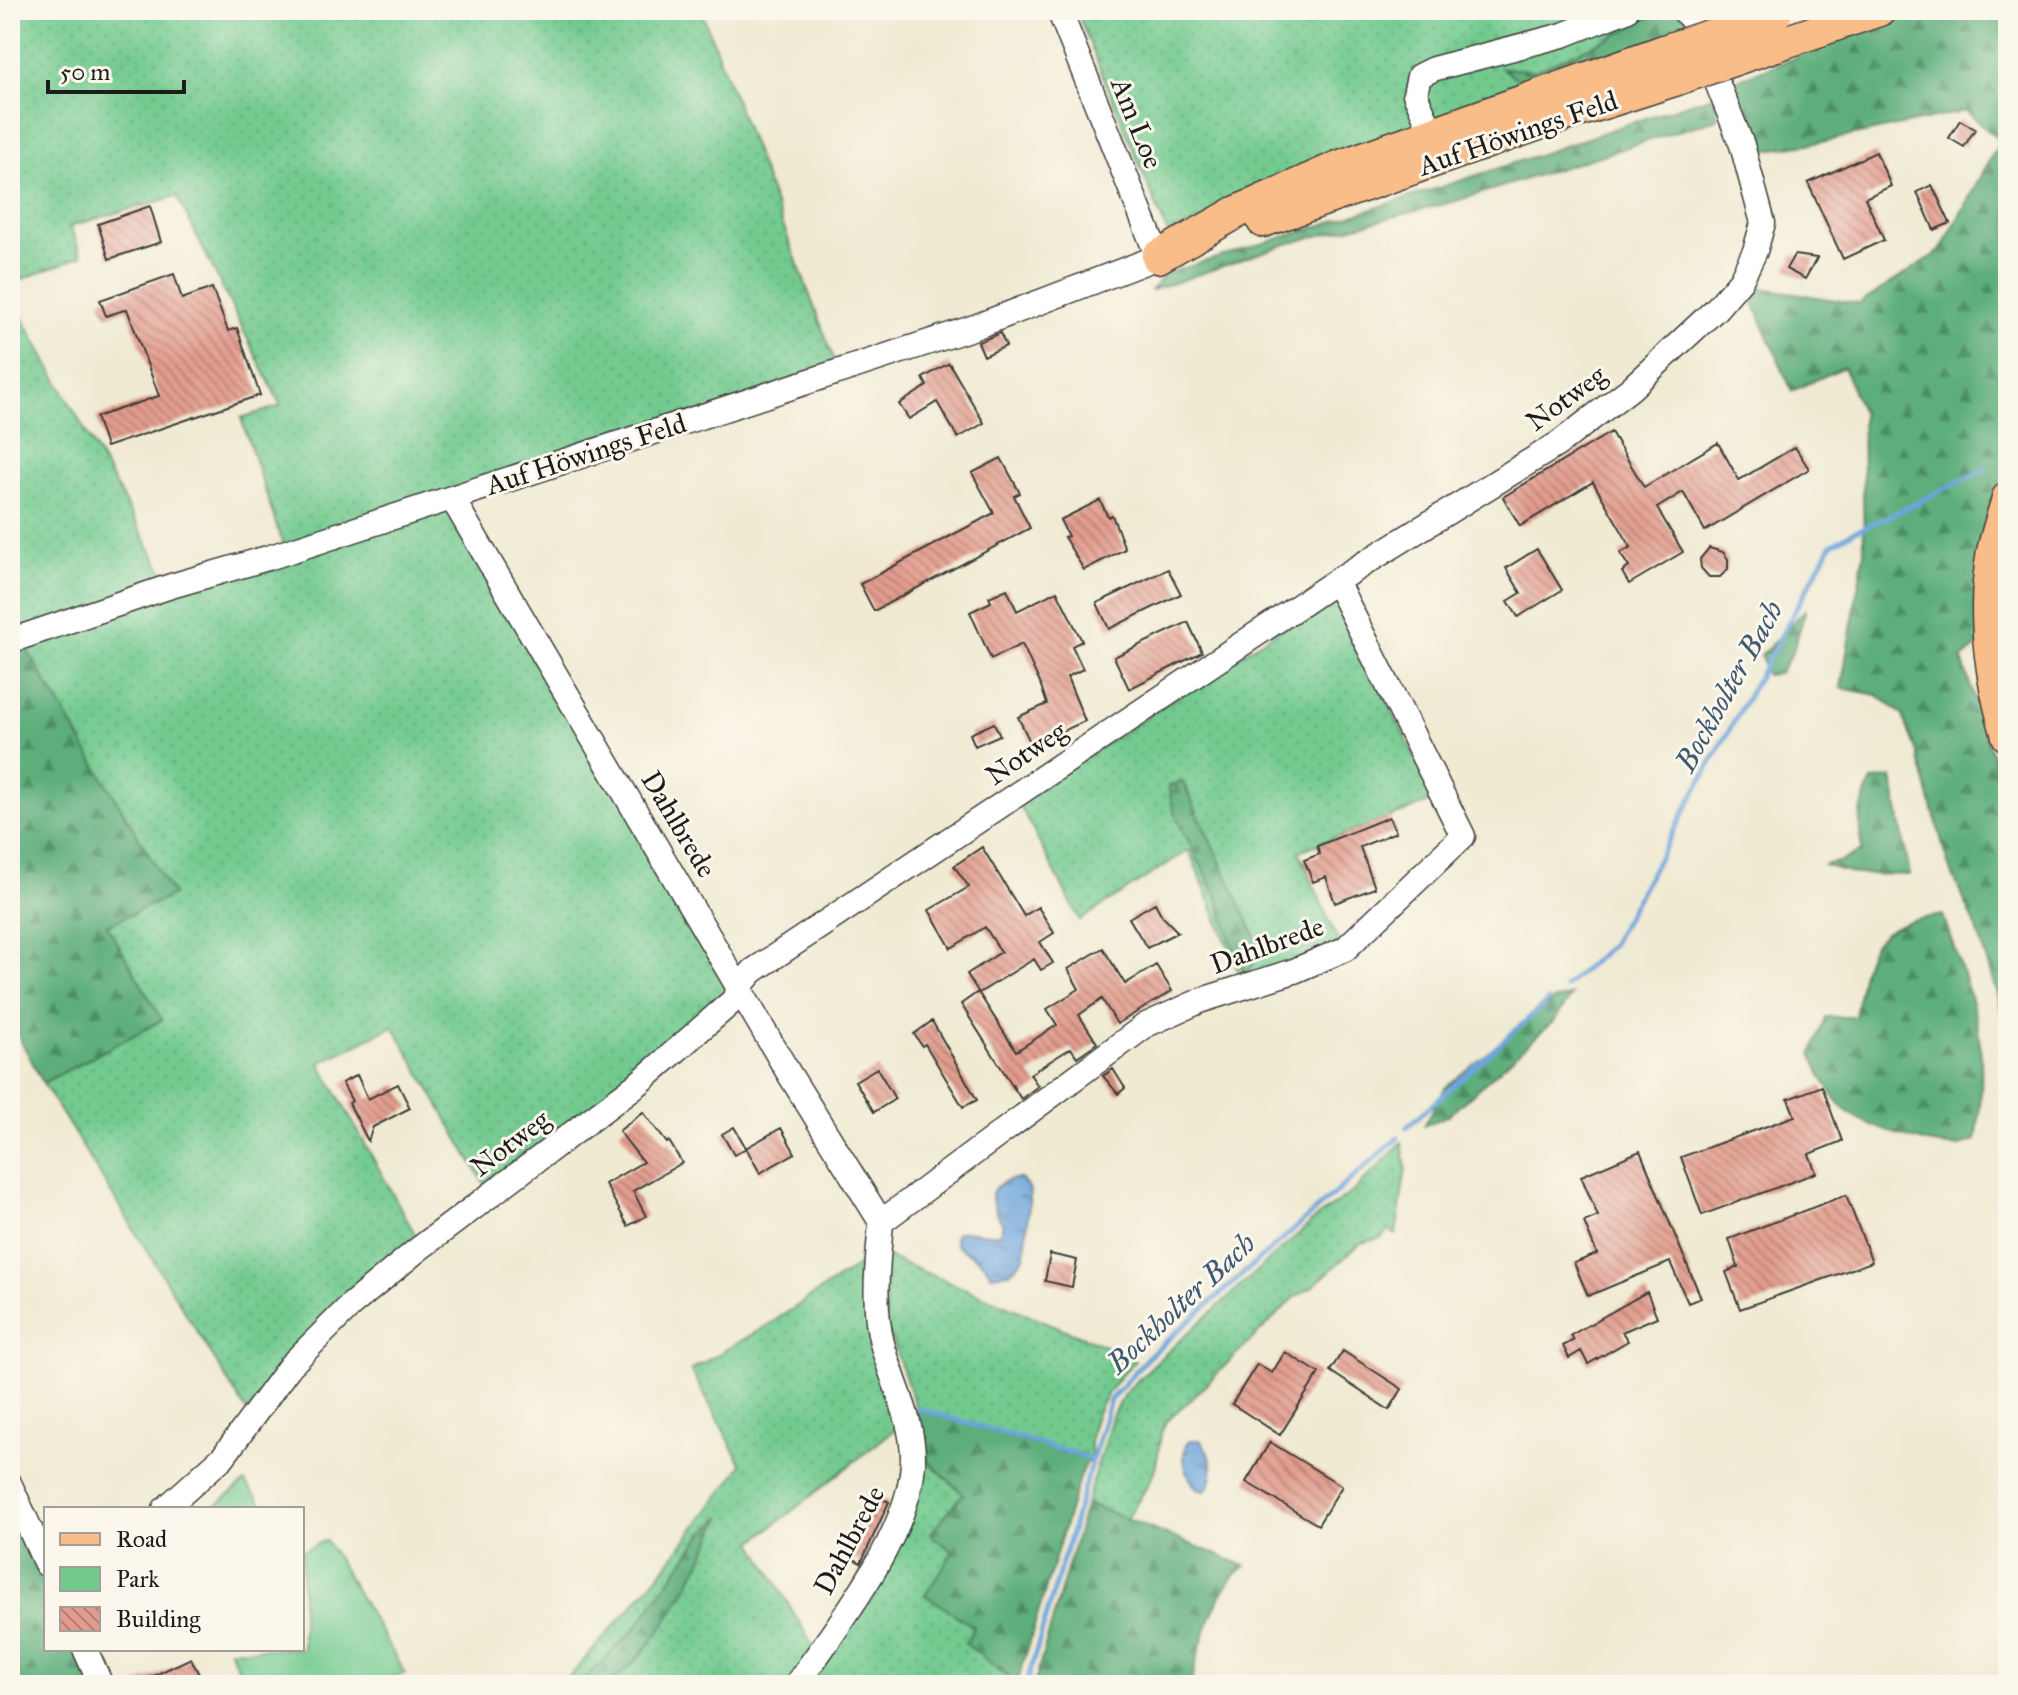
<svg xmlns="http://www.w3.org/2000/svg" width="2018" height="1695" font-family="'IM FELL Great Primer',serif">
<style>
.green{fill:url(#green-dots);stroke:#477356;stroke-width:2}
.forest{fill:url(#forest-firs);stroke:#3c654b;stroke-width:2}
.pitch{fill:#72ca8f;stroke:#477356;stroke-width:2}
.water{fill:url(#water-ripples);stroke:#44607c;stroke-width:2}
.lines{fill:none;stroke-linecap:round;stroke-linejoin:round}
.stream{stroke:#6da4db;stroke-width:5}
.building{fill:url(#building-back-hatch)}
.minor-casing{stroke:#3c3b37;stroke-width:27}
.major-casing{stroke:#3c3b37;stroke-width:35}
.minor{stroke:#fff;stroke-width:24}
.major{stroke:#f8bd89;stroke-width:32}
.major-bridge-casing{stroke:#3c3b37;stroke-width:35;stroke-linecap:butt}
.major-bridge{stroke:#f8bd89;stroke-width:32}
.labels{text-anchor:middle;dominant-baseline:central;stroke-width:6;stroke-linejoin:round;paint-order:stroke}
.street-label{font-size:28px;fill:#1c1c1c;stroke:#fbf7ec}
.water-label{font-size:30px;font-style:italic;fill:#405972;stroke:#fbf7ec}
</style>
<defs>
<pattern id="green-dots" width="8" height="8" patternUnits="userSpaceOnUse" patternTransform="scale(2)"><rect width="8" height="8" fill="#72ca8f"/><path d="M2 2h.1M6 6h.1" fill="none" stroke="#62ad7b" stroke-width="1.8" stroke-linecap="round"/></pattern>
<pattern id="forest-firs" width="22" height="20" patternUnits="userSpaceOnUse" patternTransform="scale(2)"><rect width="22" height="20" fill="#5dae7a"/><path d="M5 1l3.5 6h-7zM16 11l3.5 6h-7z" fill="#4c8d63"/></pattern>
<pattern id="water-ripples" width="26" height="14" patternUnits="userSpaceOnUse" patternTransform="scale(2)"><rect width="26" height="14" fill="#6da4db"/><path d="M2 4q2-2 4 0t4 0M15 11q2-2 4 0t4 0" fill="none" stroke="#5985b1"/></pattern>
<pattern id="building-back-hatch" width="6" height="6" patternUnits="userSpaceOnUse" patternTransform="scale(2)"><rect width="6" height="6" fill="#e29c8d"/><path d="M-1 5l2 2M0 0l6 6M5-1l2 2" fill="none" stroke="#b67e72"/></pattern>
</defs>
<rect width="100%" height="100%" fill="#fbf7ec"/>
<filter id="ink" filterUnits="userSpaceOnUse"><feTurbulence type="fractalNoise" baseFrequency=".0125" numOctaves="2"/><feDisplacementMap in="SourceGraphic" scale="16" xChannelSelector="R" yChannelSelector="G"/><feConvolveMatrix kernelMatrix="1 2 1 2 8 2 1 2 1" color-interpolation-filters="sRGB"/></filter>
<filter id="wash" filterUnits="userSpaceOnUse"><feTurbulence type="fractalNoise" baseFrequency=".006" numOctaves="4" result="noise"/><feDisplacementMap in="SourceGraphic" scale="32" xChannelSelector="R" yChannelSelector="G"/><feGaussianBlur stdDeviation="1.8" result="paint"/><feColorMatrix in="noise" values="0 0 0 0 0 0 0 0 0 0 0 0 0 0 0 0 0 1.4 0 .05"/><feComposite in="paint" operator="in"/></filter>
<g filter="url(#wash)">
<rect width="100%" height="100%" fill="#f0ead2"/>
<path class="green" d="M10,10H701L839,372L452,498L736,985L731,999L488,1190L393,1026L320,1063L420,1243L247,1412L43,1083L162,1020L106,925L10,640V295L171,586L285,551L241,418L281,406L177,196L70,226L82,256L10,284Z
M1076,10H1662L1614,36L1535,71L1504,68L1526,85L1168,234Z
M1333,594L1437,800L1299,851L1340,946L1242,981L1189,850L1080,920L1018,802Z
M1402,1142L1406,1167L1396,1235L1389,1230L1381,1238L1361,1243L1312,1287L1294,1298L1188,1402C1150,1432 1166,1429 1155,1468C1150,1485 1136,1503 1127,1519L1086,1503L1113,1414L1124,1394L1154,1364L1317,1217L1355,1190Z
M874,1255L904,1422L753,1542L815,1650L792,1685H562L659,1575L742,1465L691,1370L768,1325Z
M885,1256L1127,1355L1135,1361C1112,1382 1082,1424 1092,1457L916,1408L886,1322Z
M922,1455L963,1494L931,1533L953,1552L974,1627L966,1643L1017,1685H803Z"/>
<path class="forest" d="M1662,10H1736L1526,85L1502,68L1535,71L1614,36Z
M1922,10H2008V478L2000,501L1981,643L1962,659L2008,806V1053L2003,1015L1976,926L1949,867L1917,752L1902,714L1877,695L1841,688L1864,552L1862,414L1844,367L1792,391L1746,285L1859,304L1940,251L2000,141L1966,111L1822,142L1760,151L1733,81L1797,57V52Z
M1717,95V119L1456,201L1290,243L1150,291L1167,273C1285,237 1403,200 1520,161C1586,139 1650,115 1717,95Z
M1806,609L1793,651L1779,673L1766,675L1761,655Z
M20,638L173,895L107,925L162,1020L43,1083L10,1020V641Z
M1892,777L1910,875L1856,874L1823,865L1842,861L1862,850C1857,824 1860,805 1872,781Z
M1183,782L1261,949L1246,977L1232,945L1218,898L1175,815L1168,786Z
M1943,915C1953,946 1965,978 1974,1010C1985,1053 1982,1098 1976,1141C1971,1143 1964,1145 1958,1146C1935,1148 1865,1127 1847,1111C1830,1095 1820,1076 1812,1054L1826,1017H1855C1866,949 1866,925 1943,915Z
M1572,995L1555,1020L1449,1115L1424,1126L1445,1088L1552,1001Z
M918,1410L1091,1460L1085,1464L1080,1475L1017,1684L965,1643L974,1627L925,1595L953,1552L930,1534L963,1494L922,1455L915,1411Z
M1086,1503L1246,1566C1215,1587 1198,1649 1191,1685H1034Z
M10,1511L46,1589V1649H73L90,1685H10Z
M722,1516C702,1562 654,1659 608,1682C599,1687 588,1685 578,1685L634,1630L704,1532Z"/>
<path class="pitch" d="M245,1482L266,1509H211Z
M326,1540L405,1673L379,1685H246L229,1649H302V1551Z"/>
<path class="water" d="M1014,1179H1021L1030,1190L1025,1256L1010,1273L991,1275L985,1264L957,1246L954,1237L957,1232C971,1230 984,1235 999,1234L1003,1225C992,1204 981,1186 1014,1179Z
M1189,1440H1200C1212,1454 1218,1477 1205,1491L1197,1489C1187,1477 1178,1453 1189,1440Z"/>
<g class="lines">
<path class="stream" d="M1565,987L1611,945L1831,545L1853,532L1886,518L1987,468
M1407,1127L1548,1001
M914,1411L919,1409L1093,1459
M1026,1685L1110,1400L1147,1358L1398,1138"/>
</g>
<g id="blocks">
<path class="building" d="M1960,120L1975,129L1964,147L1949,138Z
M1876,152L1891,186L1865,198L1884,240L1843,259L1808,183Z
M1932,185L1950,223L1934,230L1917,192Z
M150,206L161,242L109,259L98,224Z
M1794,255L1817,258L1805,279L1786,269Z
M174,274L182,299L212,288L228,331L237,328L260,395L106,447L96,417L159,396L127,309L106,316L100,300Z
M1000,333L1006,346L984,356L978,342Z
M949,363L984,423L958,438L937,402L909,419L899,404L927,386L923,378Z
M1611,432L1644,487L1718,443L1739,480L1795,447L1809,469L1705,531L1683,492L1657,508L1683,552L1629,584L1622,572L1629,567L1620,553L1631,547L1593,482L1520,526L1503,497Z
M1001,458L1020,493L1014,496L1030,528L874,611L860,584L994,513L972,473Z
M1100,500L1108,517L1112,515L1125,549L1084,570L1064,537L1068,536L1060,520Z
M1709,548L1723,552L1728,559V569L1720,577H1709L1701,568L1700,559Z
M1537,549L1562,590L1518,617L1508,601L1521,593L1506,568Z
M1168,569L1181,594L1109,629L1097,603Z
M1007,589L1017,611L1057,591L1082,641L1072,646L1083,669L1067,677L1085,721L1061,732L1059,728L1030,742L1018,717L1047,704L1040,683L1022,644L991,659L970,612L991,602L989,597Z
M1188,622L1202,652L1129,689L1114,657Z
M994,723L1000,735L975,746L970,734Z
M1389,817L1396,832L1360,847L1375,888L1335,903L1326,877L1313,882L1304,860L1320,854L1317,846Z
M982,847L1024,916L1038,907L1054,933L1040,942L1053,963L1041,970L1034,959L979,993L967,974L1001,952L985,927L951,948L929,910L969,887L954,866Z
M1155,903L1162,916L1178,932L1147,948L1129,918Z
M1103,948L1125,984L1156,965L1172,991L1117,1024L1102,999L1079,1015L1097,1043L1077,1057L1071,1048L1030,1074L1038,1086L1021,1099L961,1004L978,992L1016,1051L1057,1025L1047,1009L1079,989L1068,969Z
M932,1021L977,1100L963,1107L925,1044L922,1046L914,1034Z
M877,1068L895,1099L874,1112L855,1081Z
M1113,1069L1125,1088L1118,1094L1103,1076Z
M357,1075L368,1099L398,1084L410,1108L373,1127L368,1141L349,1103L352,1101L342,1083Z
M1822,1086L1842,1141L1809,1154L1816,1173L1702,1215L1681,1157L1795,1116L1788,1099Z
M643,1112L667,1143L669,1141L682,1163L633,1191L646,1216L628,1226L605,1184L643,1162L619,1131Z
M734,1127L746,1148L734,1155L722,1134Z
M781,1128L795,1153L760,1173L746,1148Z
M1640,1151L1701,1298L1688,1303L1670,1262L1588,1296L1574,1263L1597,1254L1584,1222L1598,1216L1581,1176Z
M1846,1195L1872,1262L1740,1309L1726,1272L1738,1267L1729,1239Z
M1050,1254L1077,1260L1072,1287L1045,1281Z
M1647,1292L1657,1317L1622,1332L1628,1341L1588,1364L1581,1351L1569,1358L1563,1346L1574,1340L1571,1335Z
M1343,1351L1402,1389L1389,1410L1330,1371Z
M1285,1352L1319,1373L1280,1435L1232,1404L1257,1364L1272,1373Z
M1270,1442L1342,1486L1318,1525L1246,1482Z
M877,1496L889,1502L861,1563L846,1555Z
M191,1658L204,1685H134Z"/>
</g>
</g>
<g filter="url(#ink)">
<use href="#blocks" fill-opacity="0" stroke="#3c3b37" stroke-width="2"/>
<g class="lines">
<defs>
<path id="minor" d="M1438,146L1415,94L1419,76L1433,69L1563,35L1626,10
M452,498L788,1072L881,1222L1146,1025L1202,1000L1294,971L1345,949L1463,836L1336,581
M10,641L171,586L271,557L972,328L1158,257L1059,10
M10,1485L46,1564
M165,1509L223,1457L290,1366L351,1305L416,1251L639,1083L735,999L740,986L753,971L1336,581L1558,444L1630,389L1716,309L1741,280L1755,251L1763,223L1742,145L1692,20L1683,10
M85,1649L101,1685
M796,1685C837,1627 911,1533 913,1461C914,1420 892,1382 882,1343C872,1305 878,1261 881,1222"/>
<path id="major" d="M1785,42L1879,10
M1263,221L1547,121L1674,80
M1158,257L1237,212L1338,167L1664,51
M2008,498C2003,516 1997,534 1993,552C1982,612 1991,678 2008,736"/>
</defs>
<use href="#minor" class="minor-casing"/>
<use href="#major" class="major-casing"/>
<use href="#minor" class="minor"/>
<use href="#major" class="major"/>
<defs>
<path id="major-bridge" d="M1664,51L1775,14
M1674,80L1785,42"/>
</defs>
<use href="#major-bridge" class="major-bridge-casing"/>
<use href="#major-bridge" class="major-bridge"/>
</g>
</g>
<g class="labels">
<g class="street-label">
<text transform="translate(1137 123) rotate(68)">Am Loe</text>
<text transform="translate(1518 133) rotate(-19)">Auf Höwings Feld</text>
<text transform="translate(1566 398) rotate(-36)">Notweg</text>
<text transform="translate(586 454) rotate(-18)">Auf Höwings Feld</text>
<text transform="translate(1026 753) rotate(-34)">Notweg</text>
<text transform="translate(679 824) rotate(59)">Dahlbrede</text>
<text transform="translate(1267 945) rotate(-20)">Dahlbrede</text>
<text transform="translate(510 1143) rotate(-37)">Notweg</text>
<text transform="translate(849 1540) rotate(-62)">Dahlbrede</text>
</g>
<g class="water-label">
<text transform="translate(1729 686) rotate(-61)">Bockholter Bach</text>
<text transform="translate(1181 1303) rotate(-43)">Bockholter Bach</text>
</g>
</g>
<rect width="2018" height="1695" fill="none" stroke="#fbf7ec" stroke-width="40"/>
<rect x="44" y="1507" width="260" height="144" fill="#fbf7ec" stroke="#a29f99" stroke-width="2"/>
<rect x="60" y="1533" width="40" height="12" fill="#f8bd89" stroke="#a29f99" stroke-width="2"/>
<text x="116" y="1547" font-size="24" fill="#1c1c1c">Road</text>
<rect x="60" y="1567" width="40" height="24" fill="#72ca8f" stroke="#a29f99" stroke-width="2"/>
<text x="116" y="1587" font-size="24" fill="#1c1c1c">Park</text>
<rect x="60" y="1607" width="40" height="24" fill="url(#building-back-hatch)" stroke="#a29f99" stroke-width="2"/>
<text x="116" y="1627" font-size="24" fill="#1c1c1c">Building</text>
<path d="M48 80v12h136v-12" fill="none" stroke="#1c1c1c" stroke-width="4"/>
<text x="60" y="80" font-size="24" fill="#1c1c1c" stroke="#fbf7ec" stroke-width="6" paint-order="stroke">50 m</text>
</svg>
